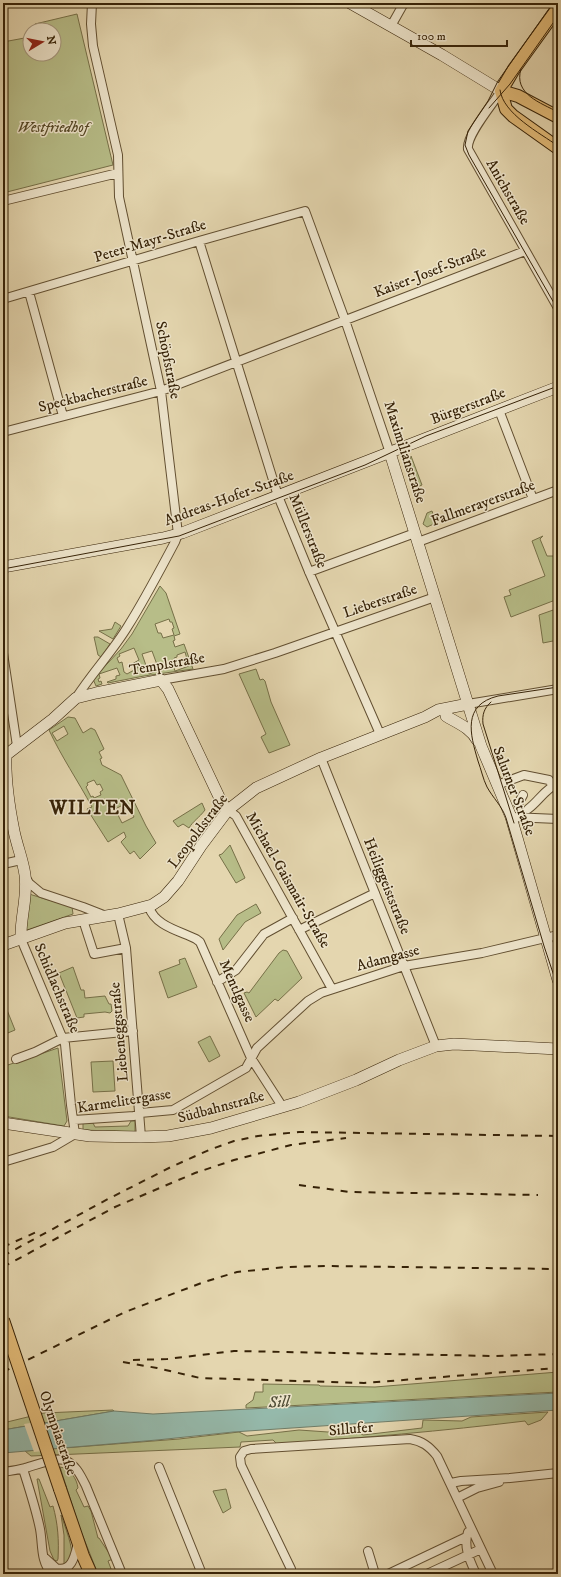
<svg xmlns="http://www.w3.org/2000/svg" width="561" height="1577" font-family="'IM FELL DW Pica',serif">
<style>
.green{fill:#b7bd88;stroke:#767048;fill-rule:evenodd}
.water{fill:#95b9ab;stroke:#6f7d69}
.pier{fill:#e4d6af}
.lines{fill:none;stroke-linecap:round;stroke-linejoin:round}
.street-casing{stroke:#624f31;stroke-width:10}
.secondary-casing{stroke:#362207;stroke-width:12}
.primary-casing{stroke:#362207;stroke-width:14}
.street{stroke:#ede4cb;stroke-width:8}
.secondary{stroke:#ede4cb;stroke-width:11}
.primary{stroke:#e2bb78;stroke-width:12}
.tram{stroke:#362207;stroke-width:1}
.rail{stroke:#362207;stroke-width:2;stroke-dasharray:7 7;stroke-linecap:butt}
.primary-bridge-casing{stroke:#362207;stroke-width:14;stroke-linecap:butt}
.primary-bridge{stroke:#e2bb78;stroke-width:12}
.labels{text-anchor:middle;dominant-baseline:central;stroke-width:3;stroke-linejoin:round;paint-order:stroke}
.park-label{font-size:15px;font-style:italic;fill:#564927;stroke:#ede4cb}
.street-label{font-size:15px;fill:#362207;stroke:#ede4cb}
.water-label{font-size:16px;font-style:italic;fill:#524f38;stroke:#ede4cb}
.district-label{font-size:19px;font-weight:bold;letter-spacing:1px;fill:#362207;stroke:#ede4cb}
</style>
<rect width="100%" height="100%" fill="#e4d6af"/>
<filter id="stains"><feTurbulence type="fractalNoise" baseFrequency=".005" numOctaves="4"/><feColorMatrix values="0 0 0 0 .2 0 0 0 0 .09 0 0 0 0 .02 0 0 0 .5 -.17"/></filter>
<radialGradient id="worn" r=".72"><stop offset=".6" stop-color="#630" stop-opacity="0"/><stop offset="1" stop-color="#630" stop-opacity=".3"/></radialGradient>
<path class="green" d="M77,14L113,165L3,193V42L30,37V54H54V30H37L35,24Z
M411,456L422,485L417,487L409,462Z
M432,511L436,523L427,527L423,524L427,513Z
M543,536L540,539L547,556H555L558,551V599L511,617L504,597L511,595L509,590L545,576L532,541Z
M160,586L166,593L180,634L174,636L175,640L173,641L175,647L184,644L193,669L144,676L108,683L107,682L116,679V676L120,675L117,668L99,674L100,678L98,679L99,682L101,681L102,684L96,686L93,679L121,649L132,634ZM169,619L170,622H172L174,628L172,629L174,635L163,638L161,633H158L155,624ZM134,648L139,660L132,664L138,667L135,671L134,670L127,674L124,672L122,662L119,663L117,658L120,656L119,654ZM152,651L159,670L149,674L142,654ZM185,652L189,666L175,671L173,665L176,664L174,658L177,657V655Z
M556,609L558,613V640L543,643L539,615Z
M115,622L121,626L113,639L99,631L112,629Z
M94,637H98L110,644L101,657L98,655Z
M256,669L260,680L263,679L265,681L271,702L290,745L269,753L261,737L266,734L239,674Z
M68,717L75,718L83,733L91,728L95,730L104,749L99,752L102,758L100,759L102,765L121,775L146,826L156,843L140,859L134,851L130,854L121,842L126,837L124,832L108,842L87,809L92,807C78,781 61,756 49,730ZM64,726L68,734L57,741L52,733ZM94,780L97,785L100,784L103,790L100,792L101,795L94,798L93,796L91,797L86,787L88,785L87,783ZM127,803L134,817L122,823L115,809Z
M202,803L205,810C199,818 193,821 189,828L183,824L178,827L173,821Z
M230,845L245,878L236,883L219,855L222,854Z
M29,894L72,907L73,914L24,931Z
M256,904L261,913L245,922L223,950L219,939L237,915Z
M283,950L287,951L302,978L278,1001L275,999L256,1017L244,993L247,992L249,993L279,953Z
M185,958L197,987L168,998L159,972L180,964L179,960Z
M73,967L81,990H84L85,998L105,996L109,1004H111L112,1011L110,1013L105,1012L84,1014V1017L77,1018L59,973Z
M3,1000L15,1030L3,1035Z
M210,1036L220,1056L209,1062L198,1042Z
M58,1048L67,1121L64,1126L3,1116V1062L5,1066Z
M113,1061L115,1091L93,1092L91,1062Z
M131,1121H135V1132L83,1130V1123H93L95,1127L128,1126Z
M558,1372V1392L246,1408V1405L253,1400L255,1392H263V1384L319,1385L320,1386L375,1387Z
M113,1410L114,1411L3,1430V1423L44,1413Z
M548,1412L541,1420L528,1425L525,1421C443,1431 360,1438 277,1444L273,1440L241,1442L240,1447L31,1456L25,1451L179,1439L239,1432L247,1436L299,1430L328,1432L355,1430L363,1435L422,1428L423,1420L462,1421L471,1417Z
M60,1467C70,1468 77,1479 78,1488L76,1490L84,1507L88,1506L91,1511L98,1538H99L109,1553H110L113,1559L108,1561L113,1574H98L80,1529Z
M37,1479H39L50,1507L53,1506C58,1524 59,1540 58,1559L57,1561L54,1560L50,1551Z
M226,1489L231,1508L223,1513L213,1491Z
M61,1515C64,1524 75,1551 71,1559C69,1561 66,1564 64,1566V1535Z"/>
<path class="water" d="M558,1393V1410L233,1432L157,1440L3,1453V1430L114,1411L153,1414Z"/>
<path class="pier" d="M43,1421L53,1450L34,1452L24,1424Z"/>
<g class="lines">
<defs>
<path id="street" d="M391,26L404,3
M501,91C493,104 466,135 468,149L558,308
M3,201L118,173
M199,241L278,496L310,574L380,734
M29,292L63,416
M3,299L199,241L305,211L345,320L390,453
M499,410L533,499
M3,432L161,391L525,251
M418,542L558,490
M309,572L415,533
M3,653L17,746
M161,680L224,669L275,653L435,597
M76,698C92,673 113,651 128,626C145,599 160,570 175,542L178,534L161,391L119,197L118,155L93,46L91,24L92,3
M468,704L558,689
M321,758L436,1046
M497,785L524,775L549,780L553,786
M518,804L523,795
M528,809C538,802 546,788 557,784
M228,810L236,816L332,989
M511,817L558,819
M3,864L21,860
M25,876L29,883L41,893L83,907L106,916
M149,907C155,926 180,931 196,939L200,942L251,1058L282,1106
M118,914L126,948L141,1137
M83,920L94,954L126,948
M299,930L375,893
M217,982L236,970L264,934L293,918
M16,1059L35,1052L63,1038L133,1031
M74,1120L134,1116L140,1113L173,1110L246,1068L257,1048L308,1001L321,993L404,966L482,953L558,935
M3,1162L53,1147L75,1134L71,1105L65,1044L21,939
M159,1467L202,1574
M23,1469C29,1488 36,1509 40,1529C43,1545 40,1561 52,1574
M3,1472C10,1471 18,1470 25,1468C34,1466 55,1457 64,1460C75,1463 81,1476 86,1486L122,1574
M451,1483L461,1481L510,1478L558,1473
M457,1498L477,1488L499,1482
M468,1532C463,1547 470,1561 476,1574
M368,1551L375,1574
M45,1558L56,1568C72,1573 75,1555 78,1543
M291,1569L241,1465L240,1457L244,1451L251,1449L410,1439C422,1441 429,1446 437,1456L493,1574
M388,1574L466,1537
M427,1574L481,1549"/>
<path id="secondary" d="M350,3L442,55L501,91
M390,453L481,746L511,817L558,980
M3,567L163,538L182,533L558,387
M446,716C457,723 471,728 477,740
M21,939C20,918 28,897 25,875C23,860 17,846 14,831C9,806 5,781 6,755L53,719L76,698L96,693L161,680L168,689L222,803L228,810
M3,945L65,923L118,914L152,905L164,897L178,881L201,846L228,810L256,788L321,758L425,717L438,710L468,704
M3,1123L90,1136L141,1137L168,1136L211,1128L299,1102L356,1080L399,1060L436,1046L454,1044L558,1049"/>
<path id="primary" d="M501,91L514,69L558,8
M501,91L506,109L513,116L558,148
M501,91L518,96L558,117
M60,1489L83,1556L91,1574"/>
</defs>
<use href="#street" class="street-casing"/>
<use href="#secondary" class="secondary-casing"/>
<use href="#primary" class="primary-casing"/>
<use href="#street" class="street"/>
<use href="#secondary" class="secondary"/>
<use href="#primary" class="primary"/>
<path class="tram" d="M553,3L498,81L488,101L468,131L465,145L469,155L558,310
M521,69C513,94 541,103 558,112
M500,90C503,114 540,133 558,146
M489,108L510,84L558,16
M3,569L179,536L365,465L426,436L558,386
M558,687L498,696C462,705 470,734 478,761C481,769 483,779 487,787C493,798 502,806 506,818L544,946L558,988
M491,702C484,708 482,715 483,724L514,823"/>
<path class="rail" d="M299,1185L350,1192L538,1195
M3,1247L41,1230
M3,1256L108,1199L171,1167L209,1150L234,1141L258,1136L299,1132L558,1136
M3,1267L115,1207L195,1173L234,1160L291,1145L346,1138
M133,1360L167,1359L234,1351L494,1356L558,1354
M123,1362L157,1368L200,1378L364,1383L558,1368
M3,1372L125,1312L204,1282L237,1272L286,1267L325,1266L558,1269"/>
<defs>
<path id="primary-bridge" d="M3,1320L60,1489"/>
</defs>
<use href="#primary-bridge" class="primary-bridge-casing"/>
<use href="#primary-bridge" class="primary-bridge"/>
</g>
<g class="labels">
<g class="park-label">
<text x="53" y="127">Westfriedhof</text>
</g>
<g class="street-label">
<text transform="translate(508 192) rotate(60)">Anichstraße</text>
<text transform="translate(150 241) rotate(-17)">Peter-Mayr-Straße</text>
<text transform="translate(430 272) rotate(-21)">Kaiser-Josef-Straße</text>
<text transform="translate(168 360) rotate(79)">Schöpfstraße</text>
<text transform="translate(93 394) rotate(-14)">Speckbacherstraße</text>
<text transform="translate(468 406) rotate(-21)">Bürgerstraße</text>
<text transform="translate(405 452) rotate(72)">Maximilianstraße</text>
<text transform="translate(229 498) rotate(-20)">Andreas-Hofer-Straße</text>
<text transform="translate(483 503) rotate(-20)">Fallmerayerstraße</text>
<text transform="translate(308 531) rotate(68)">Müllerstraße</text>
<text transform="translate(380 601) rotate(-19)">Lieberstraße</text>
<text transform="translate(167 664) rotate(-10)">Templstraße</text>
<text transform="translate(514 791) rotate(69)">Salurner Straße</text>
<text transform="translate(198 831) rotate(-53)">Leopoldstraße</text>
<text transform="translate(288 880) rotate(60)">Michael-Gaismair-Straße</text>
<text transform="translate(387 886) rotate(68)">Heiliggeiststraße</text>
<text transform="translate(388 958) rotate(-15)">Adamgasse</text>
<text transform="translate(57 988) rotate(67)">Schidlachstraße</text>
<text transform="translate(237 991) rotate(66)">Mentlgasse</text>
<text transform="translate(119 1032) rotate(-95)">Liebeneggstraße</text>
<text transform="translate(124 1101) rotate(-9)">Karmelitergasse</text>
<text transform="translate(221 1107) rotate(-15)">Südbahnstraße</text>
<text transform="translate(351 1429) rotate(-5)">Sillufer</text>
<text transform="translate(58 1433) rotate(71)">Olympiastraße</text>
</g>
<g class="water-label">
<text transform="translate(279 1402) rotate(-4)">Sill</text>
</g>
<g class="district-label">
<text x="93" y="808">WILTEN</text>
</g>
</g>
<rect width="561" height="1577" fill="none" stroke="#e4d6af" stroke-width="16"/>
<rect x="4" y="4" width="553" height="1569" fill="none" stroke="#362207" stroke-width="2"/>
<rect x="8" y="8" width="545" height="1561" fill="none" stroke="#362207"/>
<g transform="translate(42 42) rotate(80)"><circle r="19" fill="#ede4cb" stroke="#a4967d"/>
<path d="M0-3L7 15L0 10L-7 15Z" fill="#8f2418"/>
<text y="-6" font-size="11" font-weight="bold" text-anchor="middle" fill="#362207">N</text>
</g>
<path d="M411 40v6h96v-6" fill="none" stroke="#362207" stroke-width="2"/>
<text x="417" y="40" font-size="12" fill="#362207" stroke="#ede4cb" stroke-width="3" paint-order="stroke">100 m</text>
<rect width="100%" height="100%" filter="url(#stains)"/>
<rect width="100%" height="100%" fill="url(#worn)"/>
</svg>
